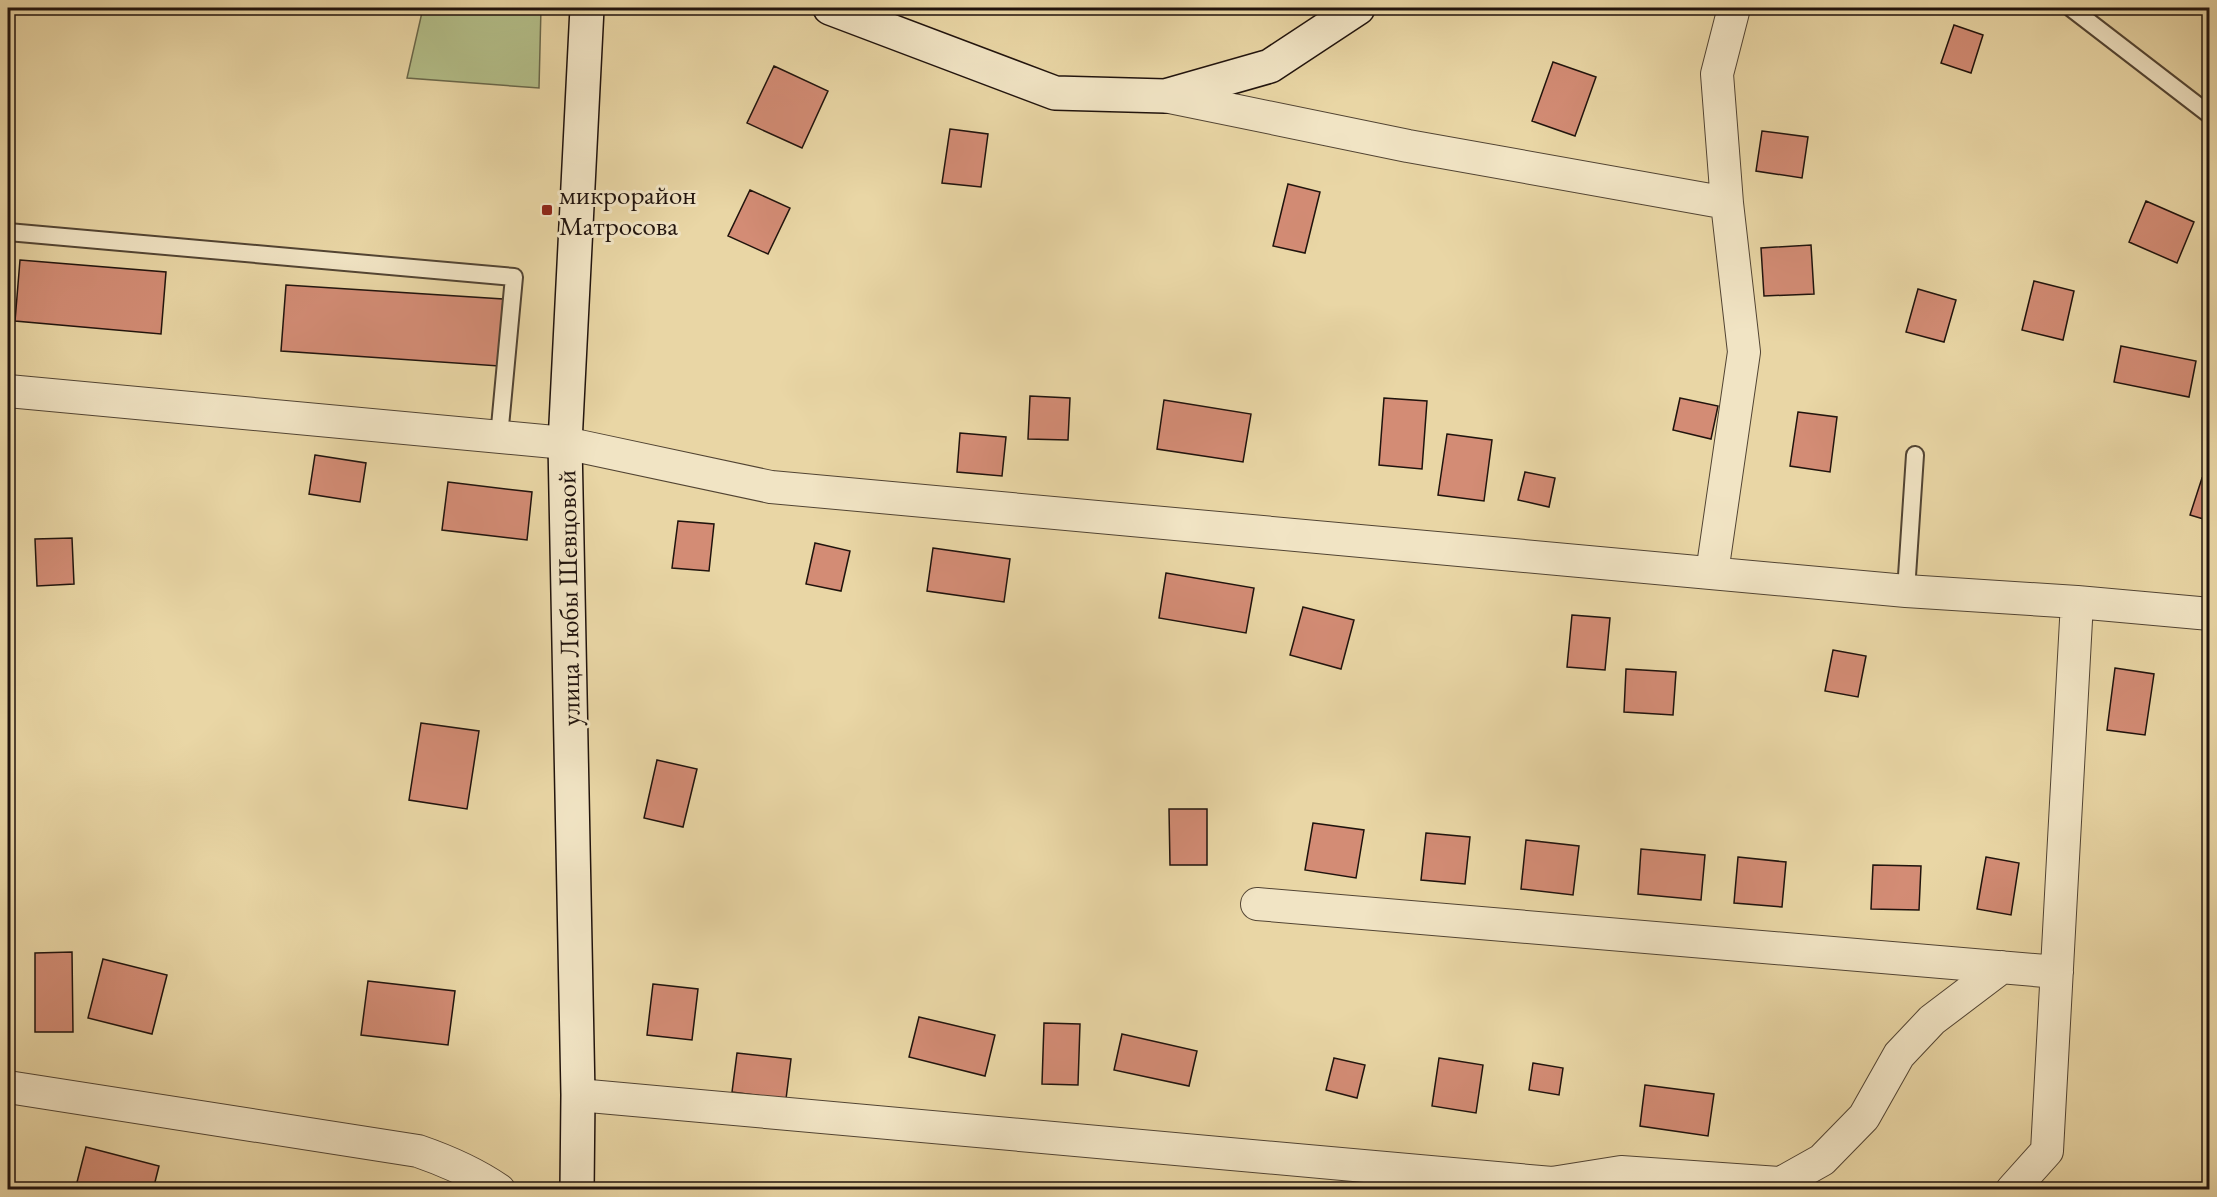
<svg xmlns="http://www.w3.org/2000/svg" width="2217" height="1197" font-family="'EB Garamond',serif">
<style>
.green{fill:#b3be89;stroke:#6a684b;stroke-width:1.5}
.building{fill:#d38c75;stroke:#20130d;stroke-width:1.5}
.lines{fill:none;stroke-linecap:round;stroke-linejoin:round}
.lane-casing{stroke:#524433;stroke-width:20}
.street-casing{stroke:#524433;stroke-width:34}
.secondary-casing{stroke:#20130d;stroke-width:36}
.lane{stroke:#f1e4c4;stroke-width:16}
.street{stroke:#f1e4c4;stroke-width:32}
.secondary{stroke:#f1e4c4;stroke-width:33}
.poi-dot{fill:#8f2418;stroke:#f1e4c4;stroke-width:2}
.labels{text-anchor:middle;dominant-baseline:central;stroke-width:6;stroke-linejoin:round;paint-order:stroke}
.poi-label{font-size:27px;fill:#20130d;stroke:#f1e4c4;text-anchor:start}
.street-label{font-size:27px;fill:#20130d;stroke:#f1e4c4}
</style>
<rect width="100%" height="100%" fill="#e9d6a5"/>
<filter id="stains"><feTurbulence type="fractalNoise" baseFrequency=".00333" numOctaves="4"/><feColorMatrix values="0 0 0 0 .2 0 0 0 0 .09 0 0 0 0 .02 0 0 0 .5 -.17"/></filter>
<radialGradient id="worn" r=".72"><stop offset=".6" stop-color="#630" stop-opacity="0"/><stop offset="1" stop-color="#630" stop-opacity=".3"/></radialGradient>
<path class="green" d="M423,8H541L539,88L407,78Z"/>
<path class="building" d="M1954,25L1983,35L1971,73L1941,63Z
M1553,62L1596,77L1575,136L1532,121Z
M774,66L828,91L802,148L747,123Z
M950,129L988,134L981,187L942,183Z
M1762,131L1808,137L1802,178L1756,171Z
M1288,184L1320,192L1305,253L1273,246Z
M750,190L790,208L768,254L728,236Z
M2146,201L2194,222L2177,263L2129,242Z
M1811,245L1814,294L1764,296L1761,248Z
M20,260L166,272L161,334L15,321Z
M2034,281L2074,291L2063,340L2022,330Z
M286,285L503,299L499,366L281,351Z
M1918,289L1956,300L1944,342L1906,332Z
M2121,346L2196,361L2189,397L2114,382Z
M1030,396L1070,398L1068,440L1028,439Z
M1384,398L1427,401L1422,469L1379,465Z
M1680,398L1718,406L1711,439L1673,430Z
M1164,400L1251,414L1243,462L1157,449Z
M1798,412L1837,417L1830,472L1790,466Z
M960,433L1006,437L1002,476L957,472Z
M1447,434L1492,440L1484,501L1438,495Z
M315,455L366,463L360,502L309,494Z
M1525,472L1555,478L1549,507L1518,500Z
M2202,478L2210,481V521L2190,515Z
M448,482L532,492L527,540L442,530Z
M678,521L714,524L709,571L672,568Z
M72,538L74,584L37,586L35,539Z
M815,543L850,551L841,591L806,584Z
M933,548L1010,559L1004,602L927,591Z
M1166,573L1254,588L1246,633L1159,618Z
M1303,607L1354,620L1341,669L1290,655Z
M1572,615L1610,618L1605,670L1567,667Z
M1833,650L1866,656L1858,697L1825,691Z
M2115,668L2154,674L2145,735L2107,730Z
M1626,669L1676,672L1673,715L1624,712Z
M421,723L479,731L467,809L409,800Z
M657,760L697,769L683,827L644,818Z
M1169,809H1207V865H1170Z
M1313,823L1364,830L1356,878L1305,870Z
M1426,833L1470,837L1465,884L1421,880Z
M1526,840L1579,846L1573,895L1521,889Z
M1641,849L1705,855L1701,900L1638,894Z
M1738,857L1786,862L1782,907L1734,903Z
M1986,857L2019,863L2011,915L1977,909Z
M1873,865L1921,866L1919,910L1871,909Z
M72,952L73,1032H35V953Z
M103,959L167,975L152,1034L88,1018Z
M368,981L455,991L448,1045L361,1035Z
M653,984L698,989L692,1040L647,1035Z
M919,1017L995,1035L985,1076L909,1057Z
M1044,1023L1080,1024L1078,1085L1042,1084Z
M1122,1034L1197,1051L1189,1086L1114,1070Z
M737,1053L791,1059L786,1099L732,1092Z
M1334,1058L1365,1065L1357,1098L1326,1090Z
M1439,1058L1483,1065L1476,1113L1432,1106Z
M1533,1063L1563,1068L1559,1095L1529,1090Z
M1645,1085L1714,1094L1708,1136L1640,1126Z
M86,1147L159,1166L153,1190H88L76,1186Z"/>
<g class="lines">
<defs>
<path id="lane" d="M2071,8L2210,115
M8,232L514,277L499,437
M1906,591L1915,455"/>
<path id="street" d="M1165,96L1408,146L1727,203
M8,391L565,443L771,487L1906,591L2077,602L2210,614
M1712,573L1744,352L1727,203L1717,74L1734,8
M1257,904L2057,972
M8,1087L418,1151C447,1161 473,1172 499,1190
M578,1095L1552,1183L1621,1172L1781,1183L1791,1190
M1781,1183L1822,1160L1864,1117L1899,1055L1932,1020L2002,967
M2012,1190L2047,1151L2077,602"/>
<path id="secondary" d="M830,8L1055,93L1165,96L1270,66L1358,8
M577,1190L578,1095L565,443L587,8"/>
</defs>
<use href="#lane" class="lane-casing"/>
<use href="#street" class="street-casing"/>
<use href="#secondary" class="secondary-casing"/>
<use href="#lane" class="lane"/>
<use href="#street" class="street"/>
<use href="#secondary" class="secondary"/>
</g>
<rect class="poi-dot" x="541" y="204" width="12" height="12" rx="3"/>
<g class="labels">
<g class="poi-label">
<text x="559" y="194">микрорайон<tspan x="559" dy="31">Матросова</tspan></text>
</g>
<g class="street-label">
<text transform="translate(568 598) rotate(-91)">улица Любы Шевцовой</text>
</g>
</g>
<rect width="2217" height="1197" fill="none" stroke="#e9d6a5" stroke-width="30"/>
<rect x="9" y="9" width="2199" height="1179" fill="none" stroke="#20130d" stroke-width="3"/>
<rect x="15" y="15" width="2187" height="1167" fill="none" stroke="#20130d" stroke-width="1.5"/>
<rect width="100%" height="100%" filter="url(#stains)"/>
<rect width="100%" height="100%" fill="url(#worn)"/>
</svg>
